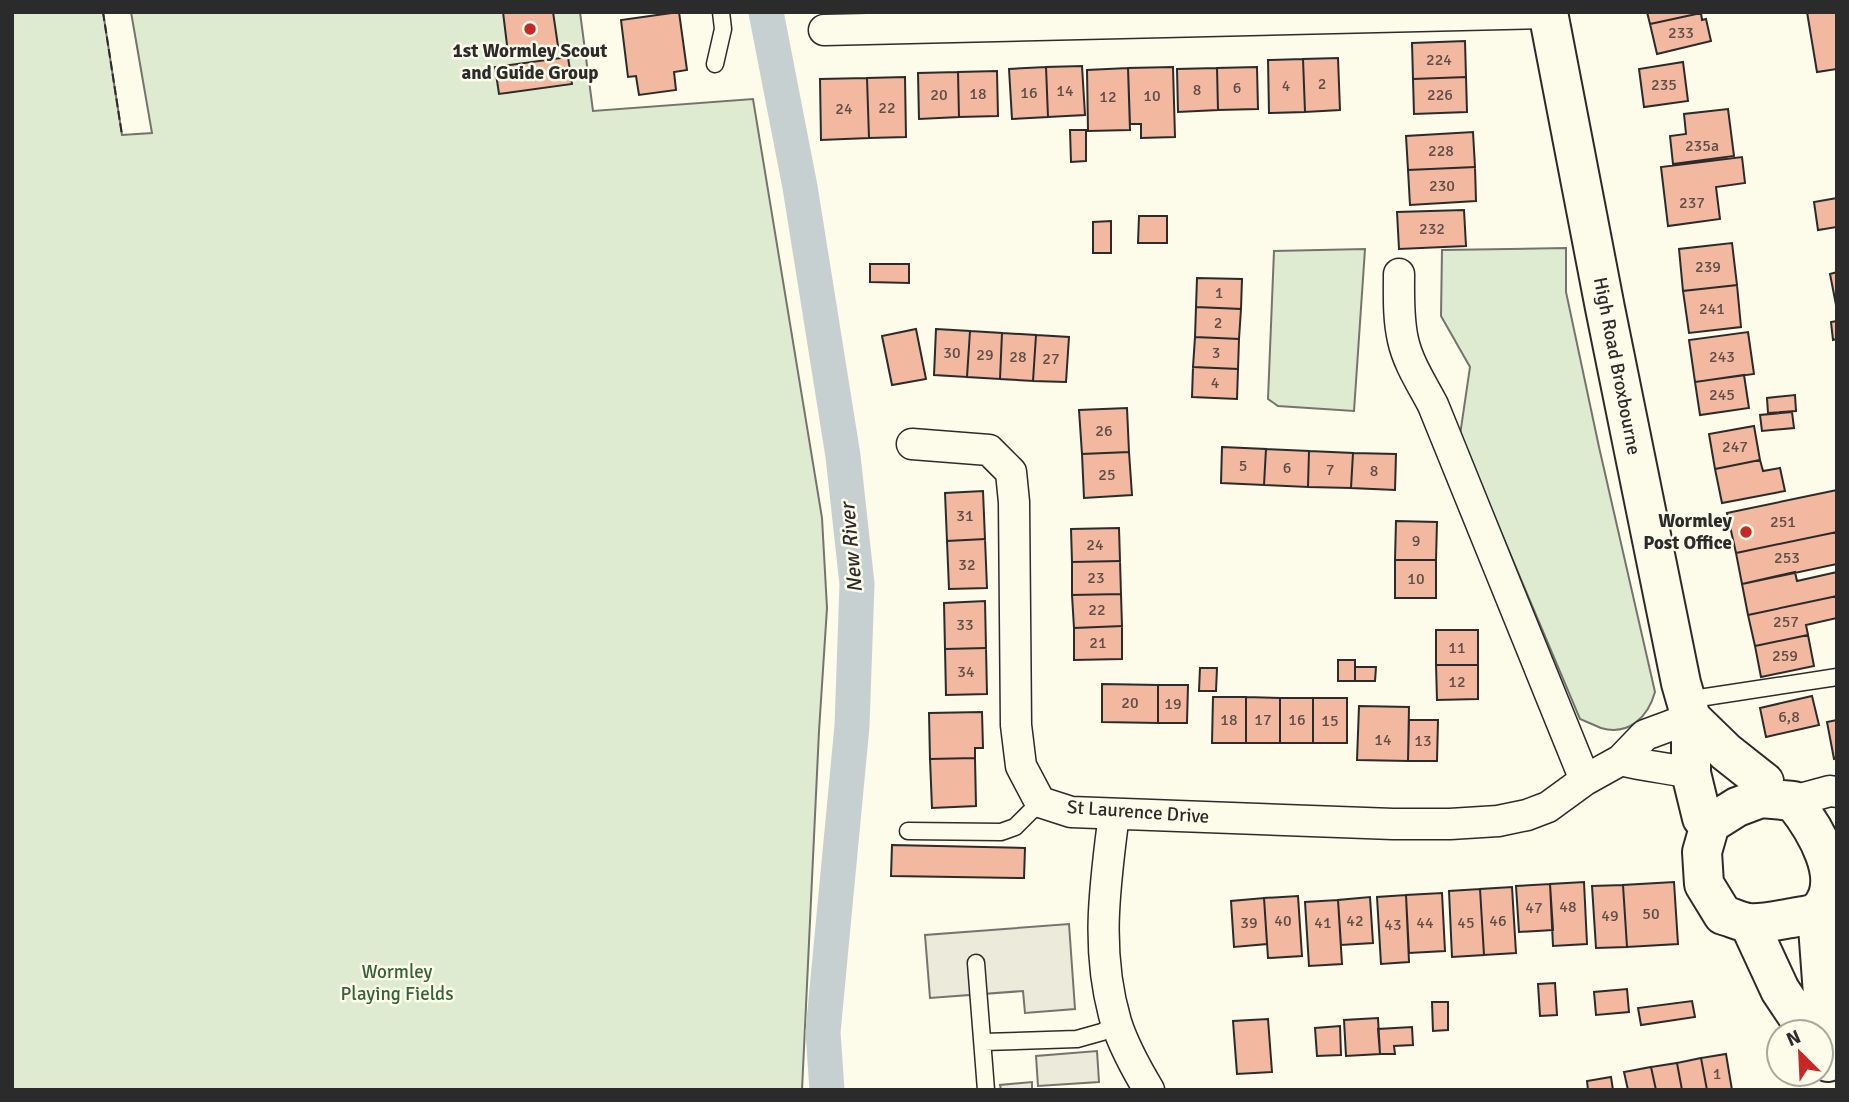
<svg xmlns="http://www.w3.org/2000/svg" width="1849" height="1102" font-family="Signika,sans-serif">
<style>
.green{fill:#deebd1;stroke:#74746e;stroke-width:2}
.parking{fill:#eceadb;stroke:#74746e;stroke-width:2}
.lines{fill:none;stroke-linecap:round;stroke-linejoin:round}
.canal{stroke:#c7d0d0;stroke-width:35}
.building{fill:#f2b8a0;stroke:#2b2b2b;stroke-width:2}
.service-casing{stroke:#2b2b2b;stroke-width:19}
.minor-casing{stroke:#2b2b2b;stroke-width:33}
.primary-casing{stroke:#2b2b2b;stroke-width:42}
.service{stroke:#fdfbea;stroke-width:16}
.minor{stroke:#fdfbea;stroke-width:30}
.primary{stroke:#fdfbea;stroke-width:38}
.fence{stroke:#2b2b2b;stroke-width:2;stroke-dasharray:9 3.5;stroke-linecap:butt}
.poi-dot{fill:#c62828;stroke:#fdfbea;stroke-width:2.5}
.labels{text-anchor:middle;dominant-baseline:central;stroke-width:5;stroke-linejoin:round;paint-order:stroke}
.number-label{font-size:16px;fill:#5d4e48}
.poi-label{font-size:19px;font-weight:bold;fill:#2b2b2b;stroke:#fdfbea}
.street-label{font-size:19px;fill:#2b2b2b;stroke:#fdfbea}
.park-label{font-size:19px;fill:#34623c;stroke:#fdfbea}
.water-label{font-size:21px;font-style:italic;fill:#2b2b2b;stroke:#fdfbea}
</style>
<rect width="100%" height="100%" fill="#fdfbea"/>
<path class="green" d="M12,12H103L122,135L152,133L131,12H580L593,111L753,99L822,518L827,608L819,731L802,1090H12Z
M1566,248V292L1599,447L1655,692C1648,717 1629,736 1601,728C1594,725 1587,722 1580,719L1460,435L1470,367L1441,316L1442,250Z
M1365,249L1354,411L1278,406L1268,399L1274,251Z"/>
<path class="parking" d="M1069,924L1075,1009L1025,1013L1023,991L930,998L925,935Z
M1097,1051L1099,1082L1038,1086L1036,1056Z
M1032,1082V1090H1001L1000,1085Z"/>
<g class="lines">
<path class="canal" d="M766,12L800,187L843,456L857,584L852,726L823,1032L827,1090"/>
</g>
<path class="building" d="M503,12H553L558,46L508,53Z
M679,12L687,70L674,72L676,90L639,95L636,76L628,77L621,20Z
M1647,12H1700L1701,13L1650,24Z
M1807,12H1837V69L1817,72Z
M1701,13L1702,20L1706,19L1711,41L1657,54L1650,24Z
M1465,41L1466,77L1413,79L1412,43Z
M568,57L572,84L499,94L495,67Z
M1338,58L1340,110L1305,112L1303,59Z
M1303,59L1305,112L1269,113L1268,60Z
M1683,62L1688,101L1644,107L1639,69Z
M1082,66L1085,115L1048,117L1046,67Z
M1046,67L1048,117L1012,119L1009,69Z
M1173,67L1175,137L1141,138V124H1130L1128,68Z
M1257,67L1258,109L1218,110L1217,68Z
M1128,68L1130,130L1088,131L1087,70Z
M1217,68L1218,110L1178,112L1177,69Z
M997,71L998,116L959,117L958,72Z
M958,72L959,117L919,119L918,73Z
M905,77L906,137L869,138L867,78Z
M1466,77L1467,112L1414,114L1413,79Z
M867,78L869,138L821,140L820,79Z
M1728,109L1734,156L1673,164L1670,136L1686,134L1684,114Z
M1070,130H1086V161L1071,162Z
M1473,132L1475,167L1408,170L1406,136Z
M1742,157L1745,183L1716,187L1720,219L1668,226L1661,167Z
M1475,167L1476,201L1410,205L1408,170Z
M1837,198V227L1818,230L1814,202Z
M1464,210L1466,246L1399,249L1397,212Z
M1139,216H1167V243H1138Z
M1111,221V253H1093V222Z
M1732,243L1737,285L1683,291L1679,249Z
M870,264H909V283L870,282Z
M1837,272V310L1830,274Z
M1197,278L1242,279L1241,309L1196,307Z
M1737,285L1741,327L1689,333L1683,291Z
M1196,307L1241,309L1239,339L1195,337Z
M1837,321V339L1833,340L1831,322Z
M916,329L926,379L892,385L882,336Z
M936,329L970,331L967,377L934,375Z
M970,331L1002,333L1000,379L967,377Z
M1748,332L1754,374L1695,382L1689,340Z
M1002,333L1036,335L1033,381L1000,379Z
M1036,335L1069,337L1066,382L1033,381Z
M1195,337L1239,339L1238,369L1193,367Z
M1193,367L1238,369L1237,399L1192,397Z
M1744,375L1749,408L1700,415L1695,382Z
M1795,395L1796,411L1768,413L1767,398Z
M1127,408L1129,452L1082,454L1079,410Z
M1792,412L1794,428L1762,431L1760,415Z
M1754,426L1760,460L1715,469L1709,434Z
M1222,447L1266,449L1264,485L1221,483Z
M1266,449L1309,451L1308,487L1264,485Z
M1309,451L1353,453L1351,488L1308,487Z
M1129,452L1132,495L1084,498L1082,454Z
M1353,453L1396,454L1395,490L1351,488Z
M1760,460L1763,471L1780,468L1785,491L1722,503L1715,469Z
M1837,490V532L1736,553L1727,513Z
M983,491L985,539L947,541L945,493Z
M1396,521L1437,522L1436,560H1395Z
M1119,528L1120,561L1072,562L1071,529Z
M1837,532V564L1742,584L1736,553Z
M985,539L987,588L949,589L947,541Z
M1395,560H1436V598H1395Z
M1120,561L1121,594L1072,595V562Z
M1795,572L1797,581L1837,572V596L1748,615L1742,584Z
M1121,594L1122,626L1074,628L1072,595Z
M1837,596V618L1806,625L1808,635L1755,646L1748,615Z
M985,601L986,648L945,649L944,603Z
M1122,626V659L1074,660V628Z
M1436,630H1478V665H1436Z
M1808,635L1814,666L1761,677L1755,646Z
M986,648L987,694L946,695L945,649Z
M1338,660H1355V681H1338Z
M1436,665H1478V699L1437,700Z
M1355,667H1376L1375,681H1355Z
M1200,668H1217L1216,691H1199Z
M1102,684L1158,685V723L1102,722Z
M1158,685H1188L1187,723H1158Z
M1812,696L1819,725L1766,737L1760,708Z
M1213,697H1246V743H1212Z
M1246,697L1280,698V743H1246Z
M1280,698H1313V743H1280Z
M1313,698H1347V743H1313Z
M1359,706L1409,707L1408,761L1357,760Z
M982,712L983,748H975V758L930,759L929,713Z
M1409,720H1438L1437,761H1408Z
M1837,720V758L1834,759L1827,722Z
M975,758L976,806L932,808L930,759Z
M892,845L1025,848L1024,878L891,876Z
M1584,882L1587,944L1553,946L1550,884Z
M1674,882L1678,944L1627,947L1623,885Z
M1550,884L1553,930L1519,932L1516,886Z
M1623,885L1627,947L1596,948L1592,886Z
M1512,887L1516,953L1484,955L1480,889Z
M1480,889L1484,955L1452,957L1449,891Z
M1442,893L1445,951L1409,953L1406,895Z
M1406,895L1409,962L1381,964L1377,897Z
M1298,896L1302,956L1268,958L1264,898Z
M1370,897L1373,943L1341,945L1338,900Z
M1264,898L1267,944L1234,947L1231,901Z
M1338,900L1342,964L1309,966L1305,902Z
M1555,983L1557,1015L1540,1016L1538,984Z
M1627,989L1629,1012L1596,1015L1594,992Z
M1692,1001L1695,1017L1641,1025L1638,1008Z
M1432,1002H1448V1030L1433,1031Z
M1378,1018L1380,1054L1346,1056L1344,1020Z
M1268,1019L1272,1072L1237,1074L1233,1021Z
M1340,1026L1341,1055L1317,1056L1315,1028Z
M1412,1027L1413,1045L1394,1046L1395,1054H1380L1378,1029Z
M1726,1054L1732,1090H1707L1701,1058Z
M1701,1058L1707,1090H1682L1677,1063Z
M1677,1063L1682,1090H1656L1651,1067Z
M1651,1067L1656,1090H1628L1624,1072Z
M1611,1077L1613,1090H1588L1587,1081Z"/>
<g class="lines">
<defs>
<path id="service" d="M715,64L723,29L721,12
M1686,700L1837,677
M908,831L1001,832L1015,827L1040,802
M976,963L986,1090
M983,1042L1077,1039L1102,1032L1116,1024"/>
<path id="minor" d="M824,30L1548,13
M1399,274C1399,296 1398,318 1403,340C1408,363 1422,384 1433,405L1585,780
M912,444L989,450L1011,472L1014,502L1016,725L1021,766L1040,802L1071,812L1393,824H1450L1498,821L1527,815L1548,807L1585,780L1621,760L1645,735L1691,718
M1621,760C1644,766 1667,768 1691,773
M1793,801L1830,791L1837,792
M1114,814C1105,885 1095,951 1116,1022C1123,1044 1137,1070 1149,1090"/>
<path id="primary" d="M1548,12L1605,308L1681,683L1691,718V773L1702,818L1710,824
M1691,718L1726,752L1764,782L1761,798
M1761,798L1793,801C1814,827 1849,882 1818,911C1812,916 1800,916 1792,918C1779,920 1762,924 1749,923C1741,922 1731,917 1723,915L1704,884L1702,852L1710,824L1737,807Z
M1817,913L1828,1062
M1749,923L1780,990L1808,1032"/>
</defs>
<use href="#service" class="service-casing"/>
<use href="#minor" class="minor-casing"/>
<use href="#primary" class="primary-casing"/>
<use href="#service" class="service"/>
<use href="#minor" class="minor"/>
<use href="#primary" class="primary"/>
<path class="fence" d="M103,12L122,135"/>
</g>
<g class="poi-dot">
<circle cx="530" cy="29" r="7"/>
<circle cx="1746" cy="532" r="7"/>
</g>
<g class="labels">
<g class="number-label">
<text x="1681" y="33">233</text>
<text x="1439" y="60">224</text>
<text x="1322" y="84">2</text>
<text x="1664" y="85">235</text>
<text x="1286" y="86">4</text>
<text x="1237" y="88">6</text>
<text x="1197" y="90">8</text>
<text x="1065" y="91">14</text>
<text x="1029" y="93">16</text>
<text x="978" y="94">18</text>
<text x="939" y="95">20</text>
<text x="1440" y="95">226</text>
<text x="1152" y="96">10</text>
<text x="1108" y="97">12</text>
<text x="887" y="108">22</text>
<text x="844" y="109">24</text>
<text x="1702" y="146">235a</text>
<text x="1441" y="151">228</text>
<text x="1442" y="186">230</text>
<text x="1692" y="203">237</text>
<text x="1432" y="229">232</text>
<text x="1708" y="267">239</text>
<text x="1219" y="293">1</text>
<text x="1712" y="309">241</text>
<text x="1218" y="323">2</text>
<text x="952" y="353">30</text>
<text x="1216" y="353">3</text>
<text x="985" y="355">29</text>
<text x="1018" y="357">28</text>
<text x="1722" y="357">243</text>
<text x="1051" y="359">27</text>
<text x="1215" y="383">4</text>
<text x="1722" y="395">245</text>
<text x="1104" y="431">26</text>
<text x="1735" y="447">247</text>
<text x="1243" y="466">5</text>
<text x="1287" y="468">6</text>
<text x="1330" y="470">7</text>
<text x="1374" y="471">8</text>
<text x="1107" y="475">25</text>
<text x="965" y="516">31</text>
<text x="1783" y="522">251</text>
<text x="1416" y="541">9</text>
<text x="1095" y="545">24</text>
<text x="1787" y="558">253</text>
<text x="967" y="565">32</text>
<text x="1096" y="578">23</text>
<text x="1416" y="579">10</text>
<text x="1097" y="610">22</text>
<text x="1786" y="622">257</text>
<text x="965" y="625">33</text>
<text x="1098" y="643">21</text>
<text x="1457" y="648">11</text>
<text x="1785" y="656">259</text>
<text x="966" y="672">34</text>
<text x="1457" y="682">12</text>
<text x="1130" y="703">20</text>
<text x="1173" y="704">19</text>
<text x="1789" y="717">6,8</text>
<text x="1229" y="720">18</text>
<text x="1263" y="720">17</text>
<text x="1297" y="720">16</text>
<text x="1330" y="721">15</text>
<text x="1383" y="740">14</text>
<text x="1423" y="741">13</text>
<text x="1568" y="907">48</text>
<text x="1534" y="908">47</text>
<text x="1651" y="914">50</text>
<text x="1610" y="916">49</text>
<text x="1283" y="921">40</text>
<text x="1355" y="921">42</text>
<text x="1498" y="921">46</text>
<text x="1249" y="923">39</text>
<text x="1323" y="923">41</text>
<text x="1425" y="923">44</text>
<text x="1466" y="923">45</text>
<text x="1393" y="925">43</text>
<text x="1717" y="1074">1</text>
</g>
<g class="poi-label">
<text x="530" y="51">1st Wormley Scout<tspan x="530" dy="22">and Guide Group</tspan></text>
<text x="1732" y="521" text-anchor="end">Wormley<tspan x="1732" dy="22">Post Office</tspan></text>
</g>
<g class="street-label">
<text transform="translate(1617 366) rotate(79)">High Road Broxbourne</text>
<text transform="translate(1138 812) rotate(4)">St Laurence Drive</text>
</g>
<g class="park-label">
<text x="397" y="972">Wormley<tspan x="397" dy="22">Playing Fields</tspan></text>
</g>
<g class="water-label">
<text transform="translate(851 548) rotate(-95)">New River</text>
</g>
</g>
<rect width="1849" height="1102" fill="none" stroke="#2b2b2b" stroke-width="28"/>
<g transform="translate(1800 1053) rotate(336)"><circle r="33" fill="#fdfbea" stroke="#a9a89e" stroke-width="2"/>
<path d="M0-5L12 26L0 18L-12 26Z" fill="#c62828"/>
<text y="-10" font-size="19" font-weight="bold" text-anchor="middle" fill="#2b2b2b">N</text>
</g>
</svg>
